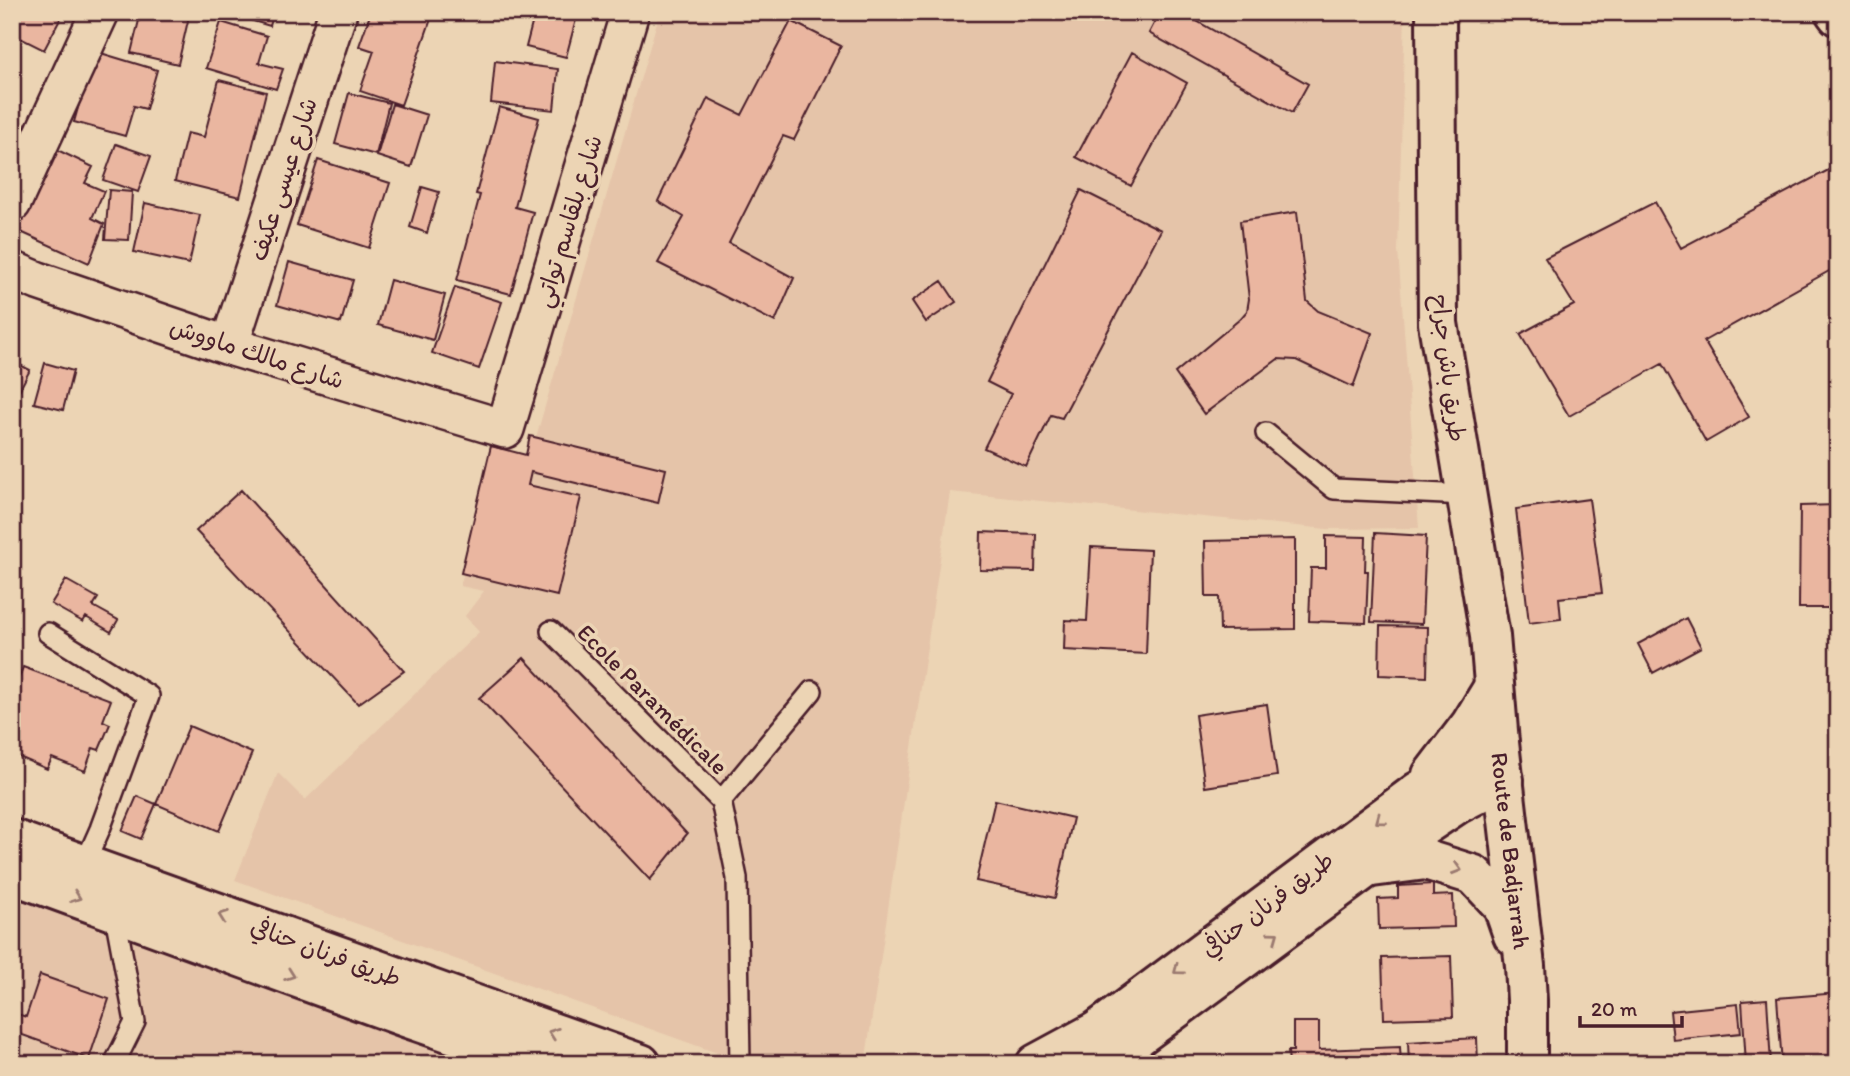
<svg xmlns="http://www.w3.org/2000/svg" width="1850" height="1076" font-family="Itim,'Playpen Sans Arabic',sans-serif">
<style>
.built{fill:#e5c4a9}
.building{fill:#eab6a0;stroke:#4a1f2b;stroke-width:2}
.lines{fill:none;stroke-linecap:round;stroke-linejoin:round}
.lane-casing{stroke:#4a1f2b;stroke-width:24}
.street-casing{stroke:#4a1f2b;stroke-width:42}
.secondary-casing{stroke:#4a1f2b;stroke-width:44}
.primary-casing{stroke:#4a1f2b;stroke-width:44}
.lane{stroke:#ecd4b4;stroke-width:19}
.street{stroke:#ecd4b4;stroke-width:37}
.secondary{stroke:#ecd4b4;stroke-width:38}
.primary{stroke:#ecd4b4;stroke-width:38}
.oneway{stroke:#9b7a70}
.labels{text-anchor:middle;dominant-baseline:central;stroke-width:7;stroke-linejoin:round;paint-order:stroke}
.street-label{font-size:24px;fill:#4a1f2b;stroke:#ecd4b4}
</style>
<rect width="100%" height="100%" fill="#ecd4b4"/>
<filter id="ink" filterUnits="userSpaceOnUse"><feTurbulence type="fractalNoise" baseFrequency=".0143" numOctaves="2"/><feDisplacementMap in="SourceGraphic" scale="14" xChannelSelector="R" yChannelSelector="G"/><feConvolveMatrix kernelMatrix="1 2 1 2 8 2 1 2 1" color-interpolation-filters="sRGB"/></filter>
<g filter="url(#ink)">
<path class="built" d="M660,12H1405L1398,251L1419,528L1327,529L950,492L865,1064H752L720,1054L235,880L278,773L305,800L479,632L465,616L484,591L460,586L495,470L525,475Z
M12,895L470,1064H12Z"/>
<path class="building" d="M12,12H64L44,50L12,34Z
M141,12H190L178,64L131,53Z
M223,12H274L270,26Z
M371,12H421L432,16L401,105L360,91L374,51L359,46Z
M535,12H578L566,57L526,47Z
M1160,12H1199L1195,20L1308,84L1292,113L1149,33Z
M791,21L841,46L794,140L783,136L729,243L794,278L775,322L658,263L684,217L658,201L708,98L742,115Z
M221,22L267,36L259,63L283,69L276,89L206,68Z
M94,51L157,70L146,109L134,106L125,136L74,122Z
M1132,52L1187,83L1131,186L1076,157Z
M495,61L558,69L554,110L491,103Z
M219,80L266,92L240,197L175,181L187,133L204,137Z
M349,93L389,103L376,155L335,144Z
M392,104L427,115L411,167L377,156Z
M499,107L539,118L515,207L533,212L511,294L457,280L480,195L476,194Z
M116,144L151,156L138,192L103,180Z
M47,145L93,167L85,183L104,191L92,218L104,224L89,263L12,228V218Z
M318,160L390,183L369,248L297,225Z
M1838,165V266L1704,341L1749,417L1706,442L1662,364L1569,416L1520,334L1574,305L1545,258L1655,202L1681,248Z
M422,187L439,192L427,233L410,227Z
M109,190L132,192L129,240L105,239Z
M1081,190L1161,230L1062,418L1051,415L1026,467L984,448L1011,394L987,382Z
M145,203L200,215L189,264L134,252Z
M1297,212L1307,301L1318,311L1372,333L1353,387L1296,360L1278,359L1204,414L1175,373L1240,319L1247,311L1249,299L1240,221Z
M289,262L353,280L341,323L277,305Z
M390,280L445,295L433,340L378,325Z
M942,281L956,302L926,322L912,301Z
M455,287L502,302L479,369L432,353Z
M12,361L30,370L12,404Z
M45,363L73,371L63,410L34,403Z
M530,436L666,469L658,503L531,472L528,485L581,497L557,596L461,573L491,446L526,455Z
M241,490L404,671L358,704L196,531Z
M1589,499L1602,593L1559,598L1561,619L1529,623L1516,509Z
M1838,505V608H1799L1800,506Z
M981,532L1036,534L1035,571L980,570Z
M1375,533L1426,536L1422,624L1371,622Z
M1326,536L1366,537L1365,571H1368L1366,623L1309,621L1311,568H1326Z
M1295,539V629L1220,630L1219,597H1206L1205,541Z
M1091,547L1150,550L1146,654L1064,650L1065,620L1087,621Z
M66,580L98,598L93,606L118,620L111,632L86,617L83,622L51,604Z
M1686,618L1701,647L1653,673L1638,644Z
M1380,626L1428,627L1427,677L1379,675Z
M524,658L687,834L650,880L479,698Z
M23,667L111,700L103,721L110,724L99,750L93,748L85,771L52,758L47,769L12,754V697Z
M1267,704L1277,776L1205,787L1195,715Z
M189,726L252,753L219,831L156,804Z
M137,796L156,804L141,839L122,831Z
M995,800L1073,818L1055,898L976,881Z
M1433,884V896L1453,895L1454,927L1379,929L1378,899L1398,898V886Z
M1451,956L1453,1017L1384,1019L1382,958Z
M40,975L109,999L89,1059L20,1034L12,1053V1012L26,1017Z
M1838,993V1064H1782L1777,998Z
M1767,999L1771,1064H1746L1742,1001Z
M1738,1004L1741,1033L1673,1040L1670,1011Z
M1293,1022H1319V1050L1400,1047L1401,1064H1289L1288,1051H1293Z
M1477,1038L1478,1064H1409L1408,1042Z"/>
<g class="lines">
<defs>
<path id="lane" d="M1266,433L1334,489L1467,495
M551,631L721,801L737,878L740,1064
M48,633L149,696L100,829L84,865
M721,801L812,691
M114,910L135,1022L114,1064"/>
<path id="street" d="M12,203L100,12
M12,270L38,281L229,346L505,429L630,12
M229,346L338,12"/>
<g id="secondary">
<path id="s1" d="M1436,12L1438,323L1490,636L1499,743L1525,966L1527,1000V1064"/>
<path d="M1432,775L1471,724L1493,688"/>
<path d="M12,839L641,1064"/>
<path d="M1372,867L1426,860L1474,875L1503,906L1513,935"/>
<path d="M12,874L405,1017L541,1064"/>
<path d="M1036,1064L1097,1031L1419,791L1499,743"/>
<path d="M1101,1064L1418,830L1457,804L1504,780"/>
</g>
<path id="primary" d="M1835,12L1838,16"/>
</defs>
<use href="#lane" class="lane-casing"/>
<use href="#street" class="street-casing"/>
<use href="#secondary" class="secondary-casing"/>
<use href="#primary" class="primary-casing"/>
<use href="#lane" class="lane"/>
<use href="#street" class="street"/>
<use href="#secondary" class="secondary"/>
<use href="#primary" class="primary"/>
</g>
<defs><path id="oneway-chevron" d="M-2-3.5L2.5 0L-2 3.5" fill="none" stroke-width="1.6" stroke-linecap="round" stroke-linejoin="round" transform="scale(1.75)"/></defs>
<g class="oneway">
<use href="#oneway-chevron" transform="translate(1380 820) rotate(143)"/>
<use href="#oneway-chevron" transform="translate(1457 869) rotate(17)"/>
<use href="#oneway-chevron" transform="translate(76 897) rotate(20)"/>
<use href="#oneway-chevron" transform="translate(223 916) rotate(-160)"/>
<use href="#oneway-chevron" transform="translate(1274 936) rotate(-36)"/>
<use href="#oneway-chevron" transform="translate(1178 970) rotate(143)"/>
<use href="#oneway-chevron" transform="translate(290 975) rotate(20)"/>
<use href="#oneway-chevron" transform="translate(553 1033) rotate(-161)"/>
</g>
</g>
<g class="labels">
<g class="street-label">
<text transform="translate(283 179) rotate(-72)">شارع عيسى عكيف</text>
<text transform="translate(568 221) rotate(-73)">شارع بلقاسم تواتي</text>
<text transform="translate(257 353) rotate(18)">شارع مالك ماووش</text>
<text transform="translate(1449 368) rotate(83)">طريق باش جراح</text>
<text transform="translate(653 699) rotate(45)">Ecole Paramédicale</text>
<text stroke="none"><textPath href="#s1" startOffset="844">Route de Badjarrah</textPath></text>
<text transform="translate(1267 904) rotate(-37)">طريق فرنان حنافي</text>
<text transform="translate(326 952) rotate(20)">طريق فرنان حنافي</text>
</g>
</g>
<rect width="1850" height="1076" fill="none" stroke="#ecd4b4" stroke-width="42"/>
<rect x="21" y="21" width="1808" height="1034" fill="none" stroke="#4a1f2b" stroke-width="2.5" filter="url(#ink)"/>
<path d="M1580 1016v10h102v-10" fill="none" stroke="#4a1f2b" stroke-width="3.5"/>
<text x="1591" y="1016" font-size="21" fill="#4a1f2b" stroke="#ecd4b4" stroke-width="5" paint-order="stroke">20 m</text>
</svg>
